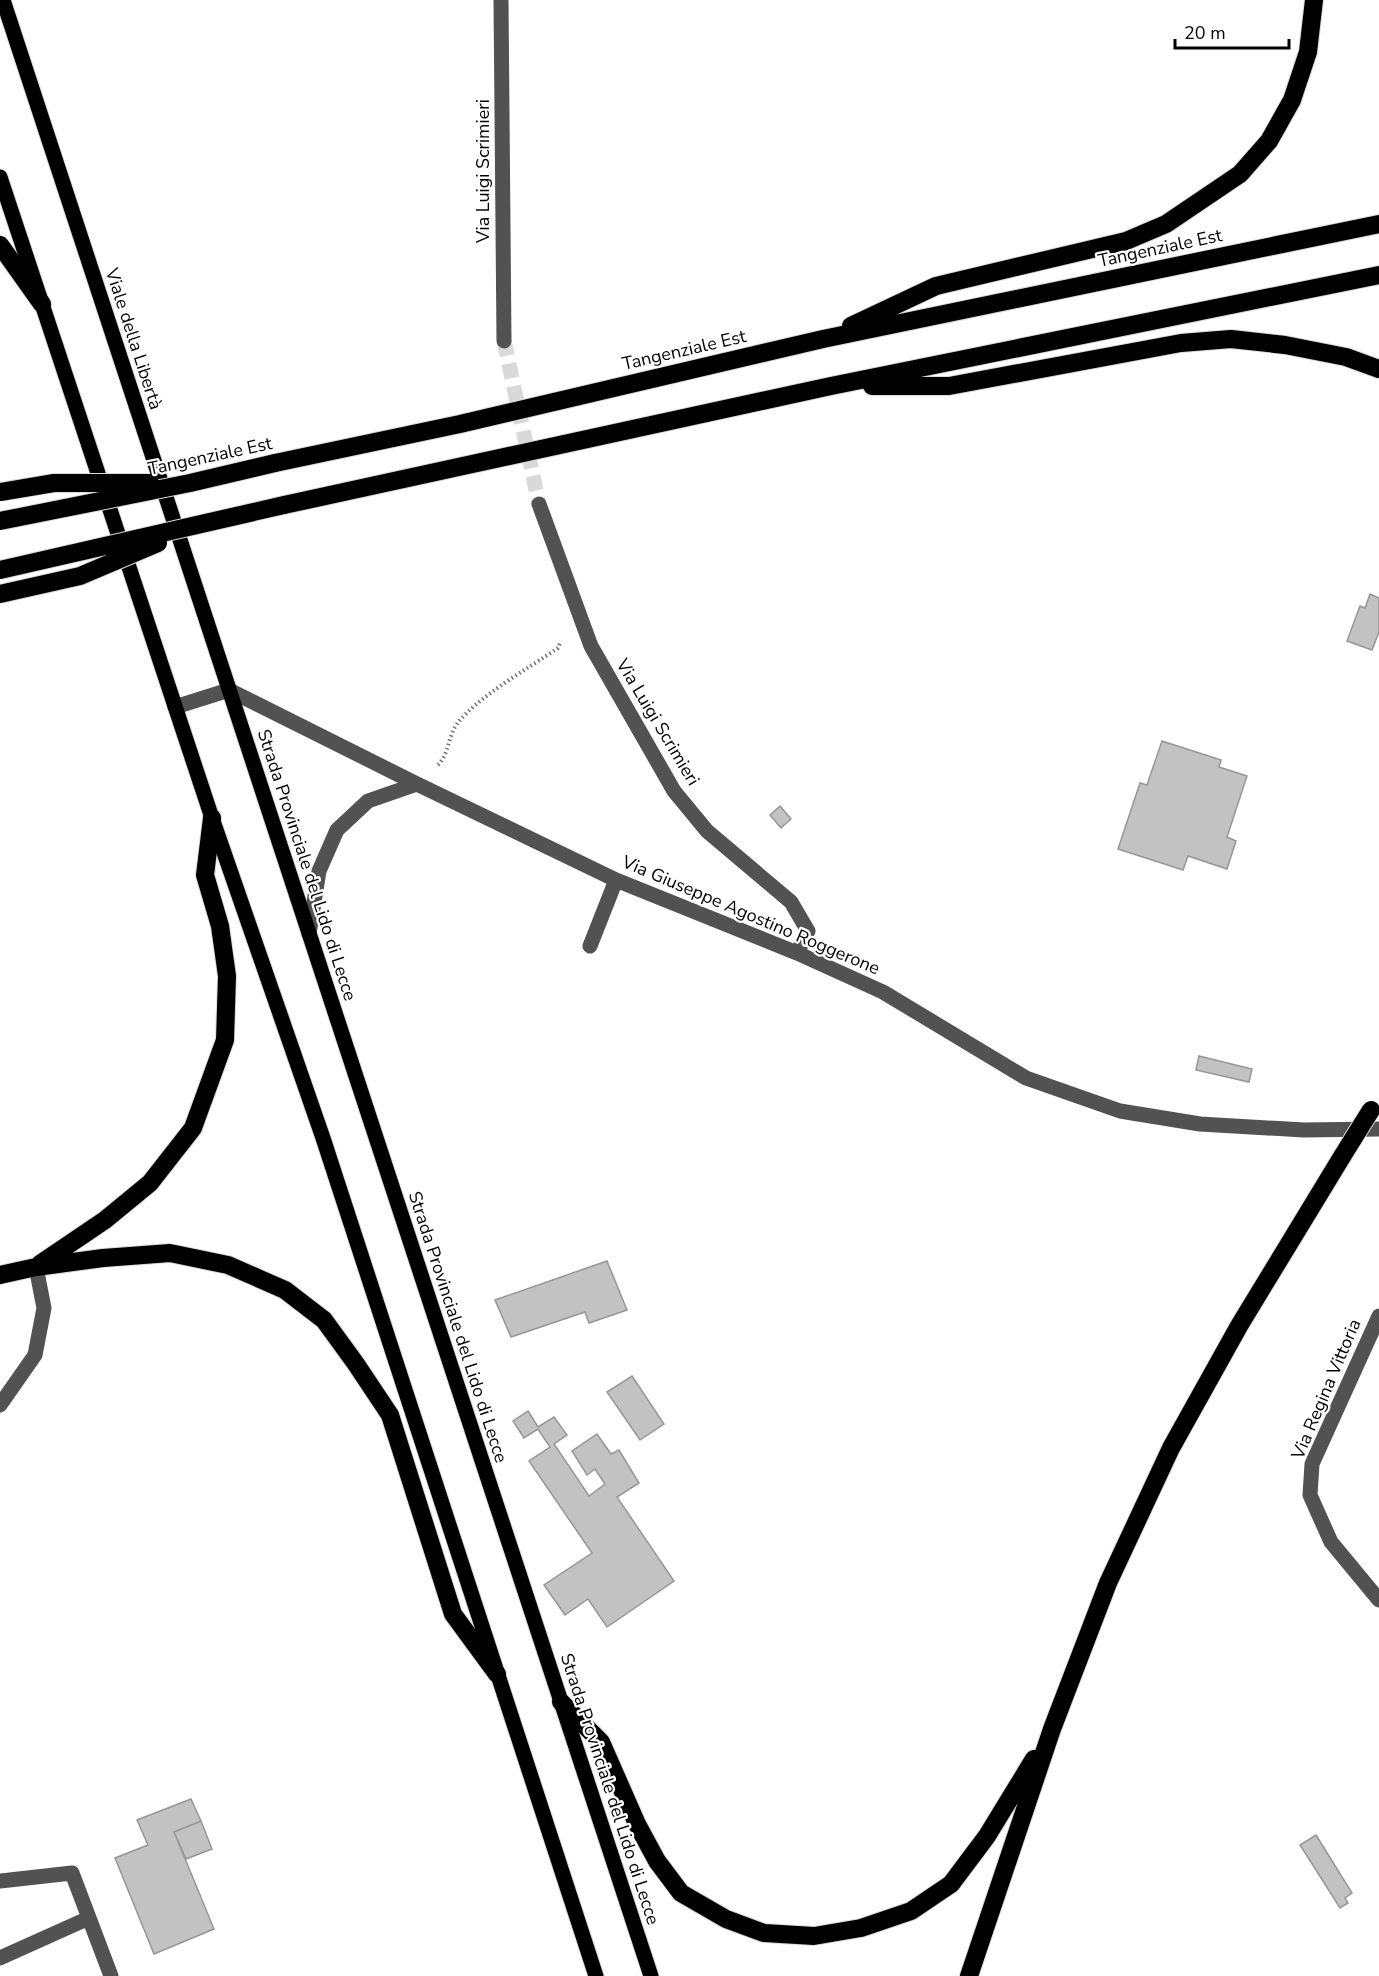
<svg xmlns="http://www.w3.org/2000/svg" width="1379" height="1976" font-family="'Nunito Sans',sans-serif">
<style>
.building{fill:#c2c2c2;stroke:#969696;stroke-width:1.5}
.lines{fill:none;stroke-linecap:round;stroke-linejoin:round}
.minor-tunnel{stroke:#d9d9d9;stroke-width:15;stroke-dasharray:15 8;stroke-linecap:butt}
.major-casing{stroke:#dbdbdb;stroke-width:17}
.highway-casing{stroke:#dbdbdb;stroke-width:20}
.path{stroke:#747474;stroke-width:4;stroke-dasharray:1.5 3;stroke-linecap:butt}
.minor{stroke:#525252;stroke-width:15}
.major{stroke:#000;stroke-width:15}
.highway{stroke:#000;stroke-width:18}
.highway-bridge-casing{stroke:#dbdbdb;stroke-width:20;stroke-linecap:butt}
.highway-bridge{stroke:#000;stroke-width:18}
.labels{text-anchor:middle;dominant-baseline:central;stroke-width:4.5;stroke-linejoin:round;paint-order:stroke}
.street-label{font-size:18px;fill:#000;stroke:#fff}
</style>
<rect width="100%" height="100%" fill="#fff"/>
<path class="building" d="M1370,594L1379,598V632L1372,650L1347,641L1360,606L1365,608Z
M1162,741L1221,760L1219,767L1247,776L1227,837L1236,841L1227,869L1188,856L1183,870L1118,849L1140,783L1147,785Z
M780,806L791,819L781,828L770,815Z
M1199,1056L1252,1069L1249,1082L1196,1070Z
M607,1261L627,1310L589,1323L585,1312L511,1337L495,1300Z
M632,1376L664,1424L640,1440L607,1392Z
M528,1411L538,1427L554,1417L567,1435L554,1444L589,1496L605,1484L595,1469L587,1475L572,1451L597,1434L611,1454L619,1450L639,1483L617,1497L674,1581L607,1627L588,1599L565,1615L544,1585L592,1553L529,1461L550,1447L538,1429L524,1438L513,1421Z
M191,1799L201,1821L174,1832L214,1929L154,1954L115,1858L148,1845L137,1820Z
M201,1821L212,1849L186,1859L174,1832Z
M1316,1835L1352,1893L1345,1898L1348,1903L1340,1908L1300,1845Z"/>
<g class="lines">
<path class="minor-tunnel" d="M504,341L539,504"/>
<defs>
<path id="major" d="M3,0L651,1976
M0,177L212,818L323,1138L596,1976"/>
<path id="highway" d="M0,245L42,304
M851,326L936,286L1126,241L1166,224L1240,174L1269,141L1292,100L1308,52L1314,0
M872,386H949L1181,343L1231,339L1285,345L1346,357L1379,369
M275,463L460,424L823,339L1379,224
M284,505L831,386L1379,275
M40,1264L105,1220L150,1183L193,1128L225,1040L227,976L220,926L205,875L212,818
M0,1275L36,1267L103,1258L170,1253L228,1265L285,1290L324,1320L356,1364L390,1415L453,1614L497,1674
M561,1702L601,1742L637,1824L657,1861L681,1893L726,1919L764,1933L814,1936L861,1928L911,1911L951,1884L987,1836L1034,1759
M969,1976L1052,1729L1108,1583L1171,1448L1239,1326L1343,1155"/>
</defs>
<use href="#major" class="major-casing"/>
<use href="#highway" class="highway-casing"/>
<path class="path" d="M438,765C449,754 448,736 457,724C477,697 529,668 558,648L560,643"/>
<path class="minor" d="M501,0L504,341
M539,504L591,646L674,791L707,831L791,902L808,931L797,953
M175,707L229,690L417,784L616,880L797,953L883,992L1026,1078L1120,1111L1200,1124L1304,1130L1379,1129
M309,934L319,871L337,830L368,801L417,784
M590,946L616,880
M1379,1316L1312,1464L1310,1495L1331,1542L1379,1600
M0,1405L35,1355L44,1308L36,1267
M0,1881L72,1873L111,1976
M0,1958L89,1918"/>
<use href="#major" class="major"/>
<use href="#highway" class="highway"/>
<defs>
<path id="highway-bridge" d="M0,492L54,483H150
M0,521L190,483L275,463
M0,570L284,505
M0,594L80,576L158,543
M1343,1155L1371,1110"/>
</defs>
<use href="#highway-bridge" class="highway-bridge-casing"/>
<use href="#highway-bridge" class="highway-bridge"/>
</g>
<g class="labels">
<g class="street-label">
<text transform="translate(483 171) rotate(-90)">Via Luigi Scrimieri</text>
<text transform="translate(1160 248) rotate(-12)">Tangenziale Est</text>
<text transform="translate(134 339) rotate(72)">Viale della Libertà</text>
<text transform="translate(684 350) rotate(-13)">Tangenziale Est</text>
<text transform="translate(210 456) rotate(-12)">Tangenziale Est</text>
<text transform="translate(658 722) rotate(59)">Via Luigi Scrimieri</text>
<text transform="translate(307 865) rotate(72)">Strada Provinciale del Lido di Lecce</text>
<text transform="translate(751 915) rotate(23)">Via Giuseppe Agostino Roggerone</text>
<text transform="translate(458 1327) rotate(72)">Strada Provinciale del Lido di Lecce</text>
<text transform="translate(1326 1389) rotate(-67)">Via Regina Vittoria</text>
<text transform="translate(610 1789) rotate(72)">Strada Provinciale del Lido di Lecce</text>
</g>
</g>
<path d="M1175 39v9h114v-9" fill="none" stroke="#000000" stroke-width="3"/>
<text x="1184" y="39" font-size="18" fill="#000000" stroke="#ffffff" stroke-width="4.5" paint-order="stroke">20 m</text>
</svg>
